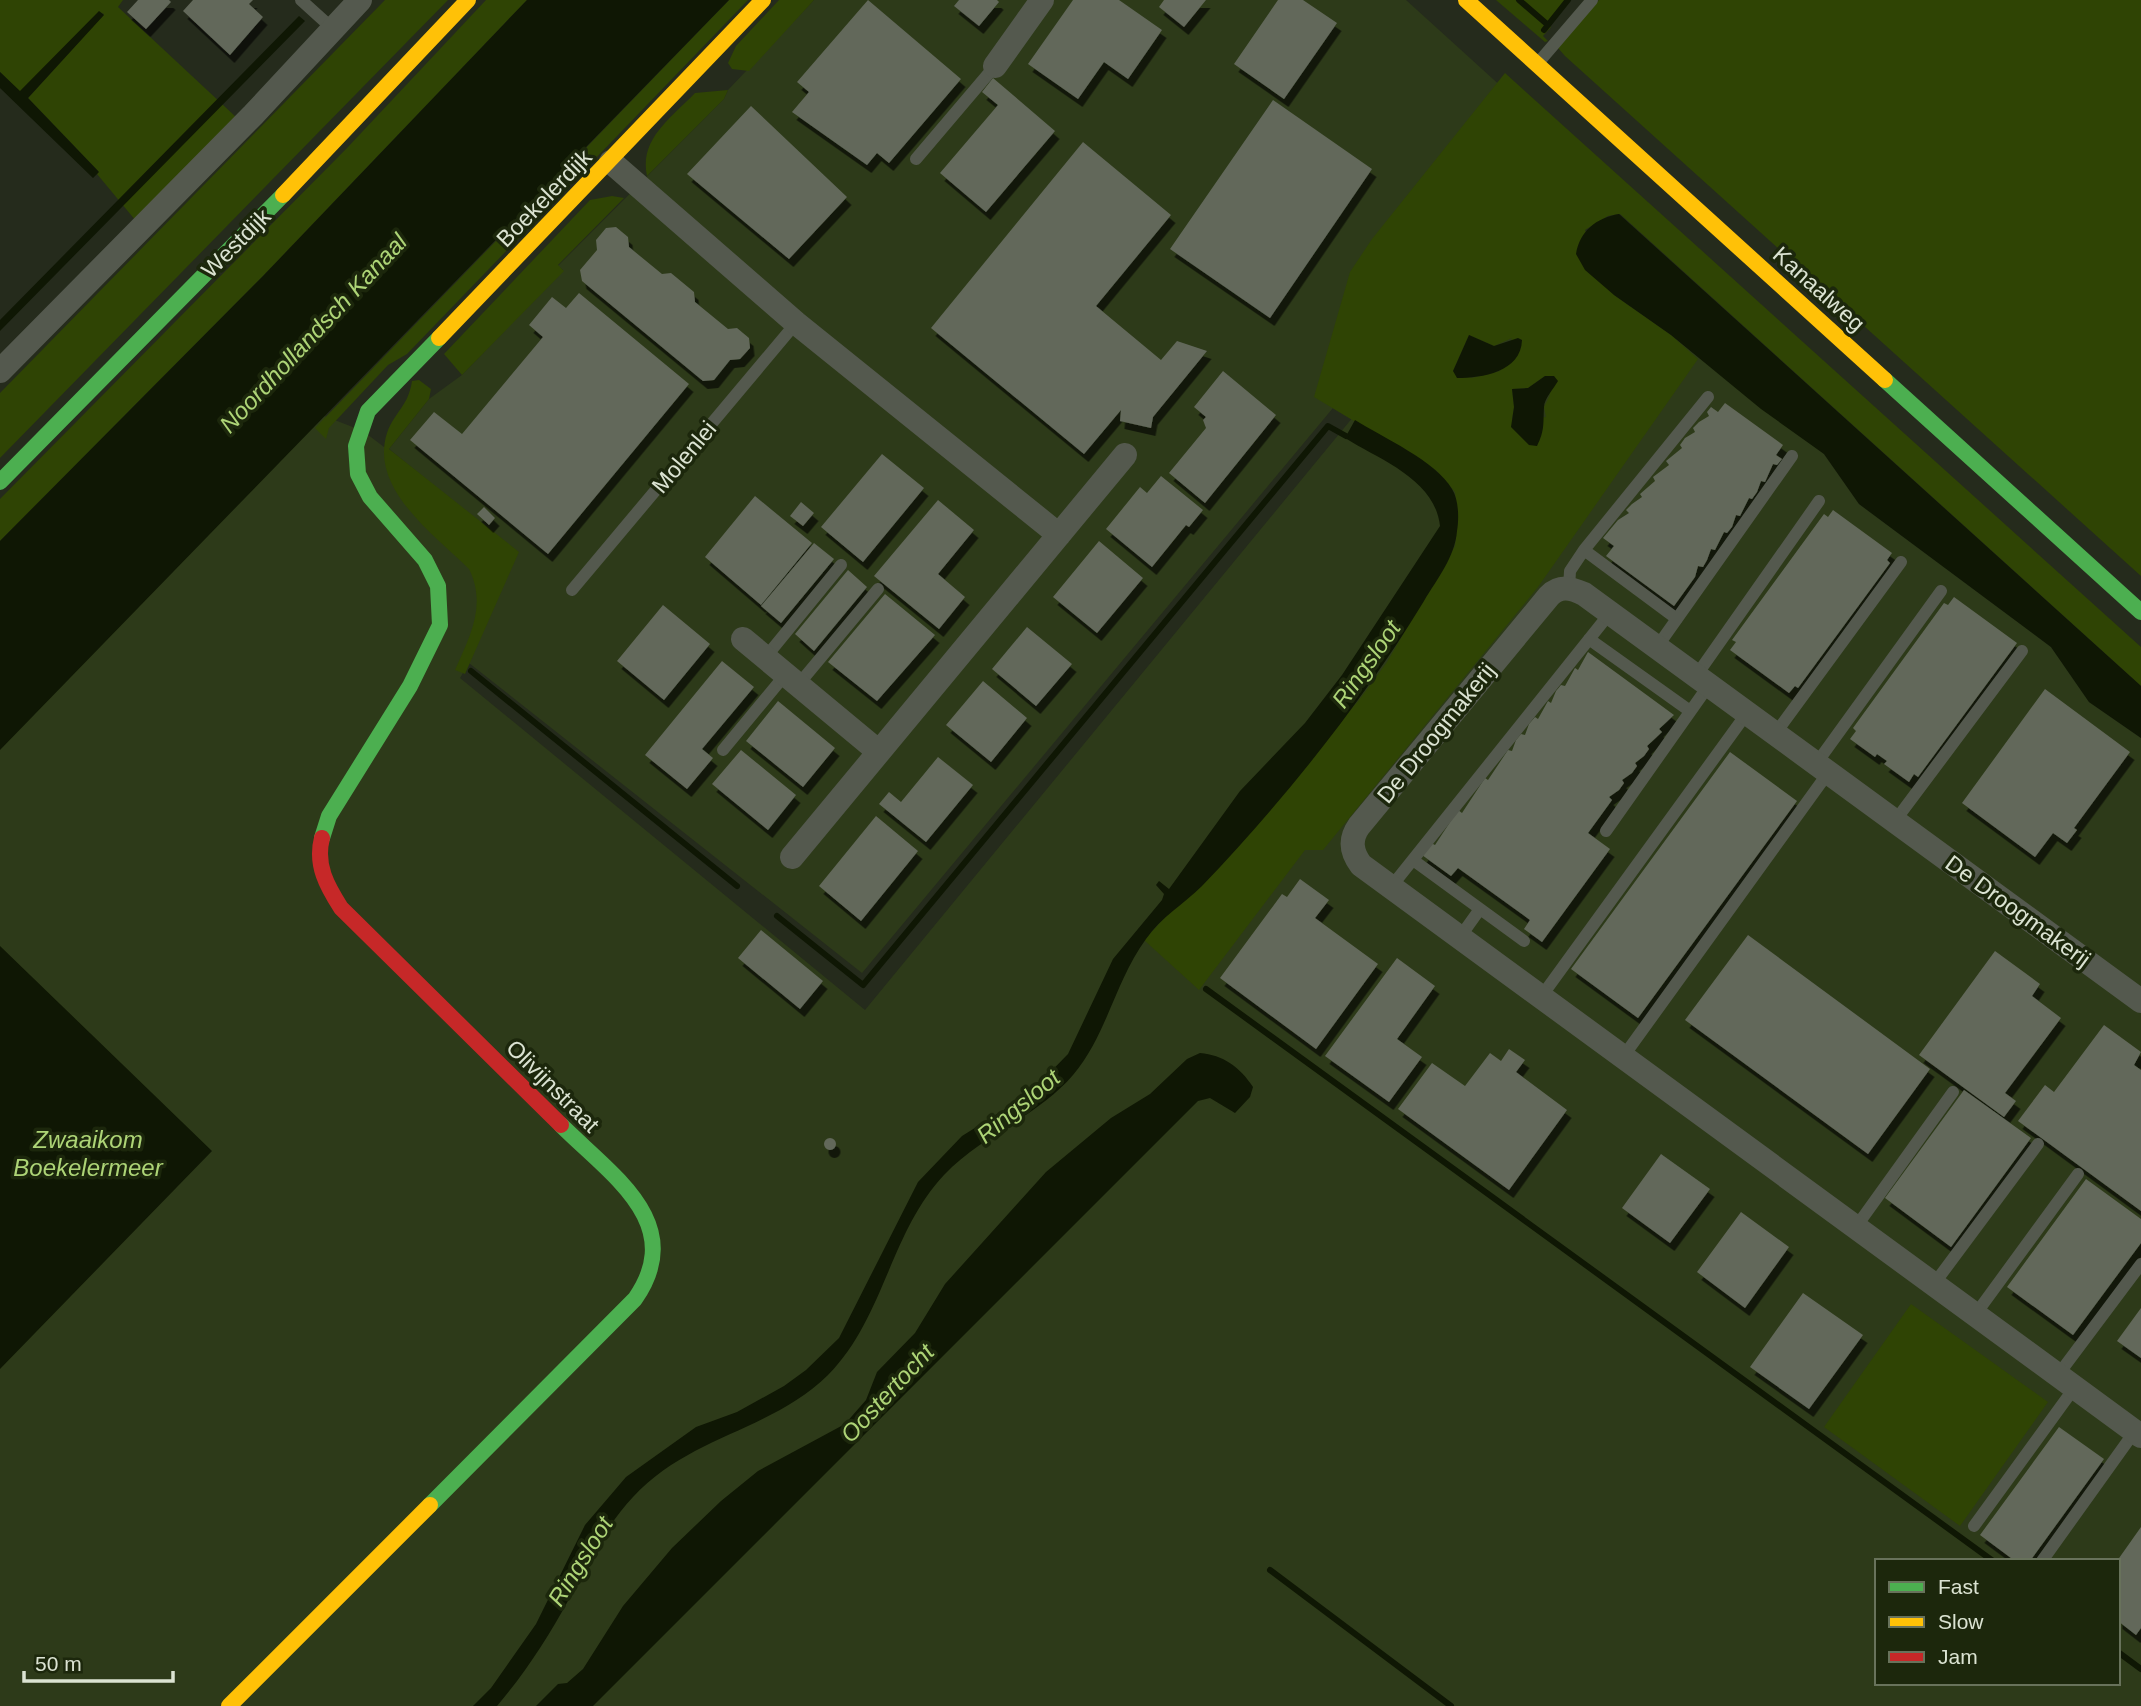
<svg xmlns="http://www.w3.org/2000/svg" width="2141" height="1706" font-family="Helvetica,sans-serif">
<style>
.built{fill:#2d3a19;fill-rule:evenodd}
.green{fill:#2f4404;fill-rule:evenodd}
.water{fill:#0f1704}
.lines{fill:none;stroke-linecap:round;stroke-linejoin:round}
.stream{stroke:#0f1704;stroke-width:6}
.building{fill:#62685a;filter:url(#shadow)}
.lane{stroke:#54594e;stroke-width:12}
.street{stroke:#54594e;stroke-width:24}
.fast{stroke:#4caf50;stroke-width:16}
.slow{stroke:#ffc107;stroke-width:16}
.jam{stroke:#c62828;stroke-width:16}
.labels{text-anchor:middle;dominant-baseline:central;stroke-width:7;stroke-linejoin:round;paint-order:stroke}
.street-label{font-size:23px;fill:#dbe3d2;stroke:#1c270c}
.water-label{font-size:24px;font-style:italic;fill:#add476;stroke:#1c270c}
</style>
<defs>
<filter id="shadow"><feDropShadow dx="4.5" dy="8" stdDeviation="0" flood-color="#0009"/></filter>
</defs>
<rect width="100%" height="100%" fill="#252b1c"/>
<path class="built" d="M814,0H1406L1558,138L862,973L469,663L460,678L865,1010L1521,213L1614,295L1671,335L1824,454L1859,504L2051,647L2089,702L2141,738V1706H0V732L314,412L363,431L426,479L389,449L429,399L462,375L563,270L558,266L724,99L728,90ZM1877,1561H2118V1683H1877Z"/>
<path class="green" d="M0,0H123L118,7L237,118L136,221L97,174L98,171L28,98L104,14L99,12L20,92L0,72Z
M385,0H448L0,458V393Z
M486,0H527L264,275L0,541V499L347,148Z
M729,0H748L407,354L388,365L329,428L326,439L315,428Z
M779,0H814L749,71L732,69L728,63L736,46Z
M1496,0H1570L1549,24L1551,27L1543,36L1548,41L1545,42Z
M1599,0H2141V576L1565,56L1558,48Z
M1505,73L2141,647V686L1620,214L1608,216L1585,230L1614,295L1671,335L1698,359L1538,587L1323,850H1305L1199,990L1144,940L1172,910L1199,888L1359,700L1387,662L1455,546L1458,518L1455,492L1437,471L1314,397L1350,272L1372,239ZM1469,335L1494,346L1512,338L1500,371L1472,378L1453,371ZM1545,376L1550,395L1544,407L1546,417L1512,419L1514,407L1512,389L1528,388Z
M728,90L724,99L647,176C639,139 671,118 695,93Z
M612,196L624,198L558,265L564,271L462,375L444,354L590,200Z
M419,380L431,389L429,399L389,449L519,552L465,674L455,670C470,636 487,605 469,569C435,535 369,489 387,433C395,411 408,407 412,381Z
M1911,1304L2048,1402L1960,1526L1824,1427Z"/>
<path class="water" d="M527,0H729L0,750V541L264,275Z
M99,11L104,15L28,98L99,172L93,178L0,88V72L20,91Z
M299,16L305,21L0,331V320Z
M1619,214L2141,686V738L2089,702L2051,647L1859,504L1824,454L1761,409L1671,335L1614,295L1585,270L1576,254C1580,231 1596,218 1619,214Z
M1469,335L1494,346L1518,338L1522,340C1521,372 1482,378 1457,378L1453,371Z
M1545,376H1554L1558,381C1554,388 1544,399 1544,407C1543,423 1545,430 1537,446L1529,445L1511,427L1514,407L1512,389L1528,388Z
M1355,420C1382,437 1436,461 1452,489C1459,500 1459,519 1457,531C1455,557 1437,579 1424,601C1362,703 1285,799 1202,886C1184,904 1161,917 1146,939C1115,981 1107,1035 1073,1075C1037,1117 982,1135 944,1175C890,1232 884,1319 828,1375C771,1431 689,1436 633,1497C604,1528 589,1563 569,1599C548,1638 525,1673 497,1706H473L491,1688L536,1624L585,1525L626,1477L696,1427L737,1412L784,1386L806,1370L839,1338L918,1182L962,1136L1029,1094L1068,1054L1113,959L1162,900L1164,894L1156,885L1159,881L1169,889L1240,791L1305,723L1342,675L1440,526C1435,479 1380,460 1345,438Z
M0,946L212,1151L0,1369Z
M1200,1053C1223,1055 1240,1067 1253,1087L1250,1097L1235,1113L1210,1098L1198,1101L593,1706H536L558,1684L567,1683L583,1669L623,1606L672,1548L721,1501L758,1471L845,1424L866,1400L877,1372L915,1333L945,1284L1046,1172L1111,1118L1150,1094L1187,1059Z"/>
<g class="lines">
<path class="stream" d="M1519,0L1548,25
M1544,30L1568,0
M471,671L737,886
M777,916L863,985L1328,426L1346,436
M1206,989L1993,1561
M1270,1570L1451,1706
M2118,1652L2141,1669"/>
</g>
<path class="building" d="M138,0H169L171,2L146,29L127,12Z
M193,0H253L249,4L263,17L230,55L183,11Z
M868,0L961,79L889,163L877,153L867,165L792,112L809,92L797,82Z
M959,0H997L999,2L979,26L954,6Z
M1073,0H1119L1162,30L1128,79L1104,62L1078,99L1028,64Z
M1164,0H1206L1184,27L1159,7Z
M1278,0H1303L1337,23L1284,99L1234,64Z
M993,78L1055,131L986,212L940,173L998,105L982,92Z
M1273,100L1372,169L1270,318L1170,249Z
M751,106L847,197L789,259L687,174Z
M1083,142L1171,215L1096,306L1161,360L1177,341L1207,351L1153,417L1151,428L1120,421L1121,410L1084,454L931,328Z
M616,227L628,237L629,247L662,274L671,273L694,292L695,302L728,329L737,328L749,338L750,348L740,359L730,360L714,380L703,381L582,281L580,270L597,250L596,240L606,228Z
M579,293L689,384L548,554L410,440L434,412L462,434L543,337L529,325L552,297L566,308Z
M1223,371L1276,415L1205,503L1169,473L1206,428L1203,420L1206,417L1194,407Z
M1725,403L1783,445L1776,455L1782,459L1777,465L1773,464L1765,482L1761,481L1757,492L1752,499L1749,498L1740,516L1736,515L1732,527L1727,533L1724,532L1715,550L1711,549L1707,560L1703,567L1698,566L1695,577L1674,606L1606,556L1614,546L1603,538L1618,520L1629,513L1626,510L1632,504L1642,497L1640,494L1655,481L1653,477L1669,465L1666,461L1682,448L1680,445L1685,438L1695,432L1693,428L1699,422L1709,416L1707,412L1711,407L1718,412Z
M882,454L924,488L863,562L821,527Z
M1161,476L1203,510L1189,527L1186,525L1152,567L1106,529L1140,487L1147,493Z
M755,496L812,543L761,605L705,557Z
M938,500L974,530L938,574L965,597L939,629L874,576Z
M801,502L814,513L803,526L790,516Z
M484,507L495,518L489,525L477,514Z
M1833,510L1892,553L1887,560L1890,563L1798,688L1795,686L1789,693L1730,650L1736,642L1732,640L1824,514L1828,517Z
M1099,541L1143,578L1097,633L1053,597Z
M814,543L834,559L781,623L761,606Z
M848,570L867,587L814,651L795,634Z
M885,594L935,635L877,701L828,662Z
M1954,597L2017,643L1918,777L1914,774L1909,782L1884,764L1887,761L1877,754L1875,757L1850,739L1856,731L1853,728L1944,603L1948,605Z
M663,605L710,644L664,700L617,661Z
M1027,627L1072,664L1036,706L992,669Z
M1588,652L1674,715L1659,729L1662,732L1647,746L1649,749L1644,756L1635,763L1637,766L1632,773L1622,780L1624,783L1619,790L1609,797L1612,800L1588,833L1610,849L1542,942L1524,929L1530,920L1458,868L1451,876L1422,855L1431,843L1435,845L1458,810L1462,813L1485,778L1488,780L1508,750L1512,751L1516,740L1521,734L1525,735L1529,724L1535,717L1538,719L1548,701L1551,703L1556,691L1561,685L1565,686L1575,668L1578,670Z
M722,661L754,687L702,749L713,758L687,789L645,755Z
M983,681L1027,718L991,762L946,725Z
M2045,689L2130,752L2074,828L2077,830L2067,843L2053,833L2035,857L1962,803Z
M778,701L835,748L803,787L746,741Z
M741,750L796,795L768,830L712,784Z
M1730,752L1797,801L1638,1018L1571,969Z
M938,757L973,785L926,842L879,804L889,792L901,802Z
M876,816L918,851L861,921L819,886Z
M1300,879L1329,900L1315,918L1378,964L1316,1049L1220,978L1282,894L1287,897Z
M761,930L823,981L800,1009L738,958Z
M1748,935L1930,1069L1868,1154L1685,1020Z
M1995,951L2040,984L2032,996L2061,1018L2005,1093L2016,1101L2004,1117L1919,1055Z
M1397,958L1435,986L1397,1039L1422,1057L1389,1102L1325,1056Z
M2104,1025L2141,1052L2134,1065L2141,1070V1211L2018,1121L2045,1085L2054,1092Z
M1509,1049L1525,1060L1516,1072L1567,1110L1509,1190L1398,1109L1432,1063L1465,1086L1490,1053L1501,1061Z
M1964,1090L2031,1138L1951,1247L1885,1198Z
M824 1144a6 6 0 1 1 12 0a6 6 0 1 1-12 0Z
M1661,1154L1710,1189L1670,1243L1622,1208Z
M2086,1179L2141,1219V1243L2073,1335L2007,1287Z
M1741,1212L1789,1247L1745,1308L1697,1272Z
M1803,1293L1863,1335L1809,1409L1750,1367Z
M2141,1308V1358L2117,1341Z
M2059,1427L2104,1459L2030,1561H2015L1980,1535Z
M2141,1527V1628L2136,1635L2118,1621L2117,1561Z"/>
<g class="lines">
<path class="lane" d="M301,0L333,29
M1538,63L1592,0
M916,159L995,66
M1584,550L1677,619
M1569,589L1570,571L1584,550L1708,397
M572,590L796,323
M1589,639L1690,711
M1657,647L1792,456
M765,658L841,565
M1696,676L1819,501
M798,685L878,589
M1775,734L1901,562
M723,750L785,675
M1816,764L1941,591
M1895,821L2022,651
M1606,831L1709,685
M1413,860L1524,941
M1391,887L1610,613
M1460,937L1480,909
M1541,997L1747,713
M1623,1057L1828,773
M1856,1227L1953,1092
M1934,1284L2038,1144
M1975,1315L2078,1174
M2058,1375L2141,1264
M1974,1526L2075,1387
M2042,1561L2135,1431"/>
<path class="street" d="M995,66L1042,0
M611,162L796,323L1059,535
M0,371L253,115L360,0
M743,639L879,752
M792,857L1125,455
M2141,1001L1584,594C1571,588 1560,585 1549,596L1359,826C1349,840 1352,853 1361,865L2141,1436"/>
<path class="fast" d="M1885,380L2141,612
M0,482L283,195
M322,838L329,816L410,686L440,625L438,586L425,560L370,497L358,474L356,446L368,411L439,338
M430,1505L635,1299C688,1223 611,1175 561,1125"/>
<path class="slow" d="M1466,0L1885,380
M283,195L468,0
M439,338L763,0
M229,1706L430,1505"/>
<path class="jam" d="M322,838C315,865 327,886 341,908L561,1125"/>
</g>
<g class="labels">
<g class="street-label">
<text transform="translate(544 198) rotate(-46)">Boekelerdijk</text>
<text transform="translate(236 243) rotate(-45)">Westdijk</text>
<text transform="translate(1819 289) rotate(42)">Kanaalweg</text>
<text transform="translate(684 457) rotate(-50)">Molenlei</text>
<text transform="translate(1436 733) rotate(-51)">De Droogmakerij</text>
<text transform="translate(2018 911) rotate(36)">De Droogmakerij</text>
<text transform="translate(553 1086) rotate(45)">Olivijnstraat</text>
</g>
<g class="water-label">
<text transform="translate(313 333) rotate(-47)">Noordhollandsch Kanaal</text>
<text transform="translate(1366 664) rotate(-55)">Ringsloot</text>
<text transform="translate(1018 1106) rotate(-40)">Ringsloot</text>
<text x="88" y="1139">Zwaaikom<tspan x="88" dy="28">Boekelermeer</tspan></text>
<text transform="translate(887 1393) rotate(-47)">Oostertocht</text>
<text transform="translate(580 1561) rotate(-58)">Ringsloot</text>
</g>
</g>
<rect x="1875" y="1559" width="245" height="126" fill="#1c270c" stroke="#68725b" stroke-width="2"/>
<rect x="1889" y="1582" width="35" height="10" fill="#4caf50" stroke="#68725b" stroke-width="2"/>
<text x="1938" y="1594" font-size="21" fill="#dbe3d2">Fast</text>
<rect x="1889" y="1617" width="35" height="10" fill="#ffc107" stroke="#68725b" stroke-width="2"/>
<text x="1938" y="1629" font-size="21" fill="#dbe3d2">Slow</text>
<rect x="1889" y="1652" width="35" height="10" fill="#c62828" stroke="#68725b" stroke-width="2"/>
<text x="1938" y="1664" font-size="21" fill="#dbe3d2">Jam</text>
<path d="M24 1671v10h149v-10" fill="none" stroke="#dbe3d2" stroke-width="3.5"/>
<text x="35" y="1671" font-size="21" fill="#dbe3d2" stroke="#1c270c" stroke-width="5" paint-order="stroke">50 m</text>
</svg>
